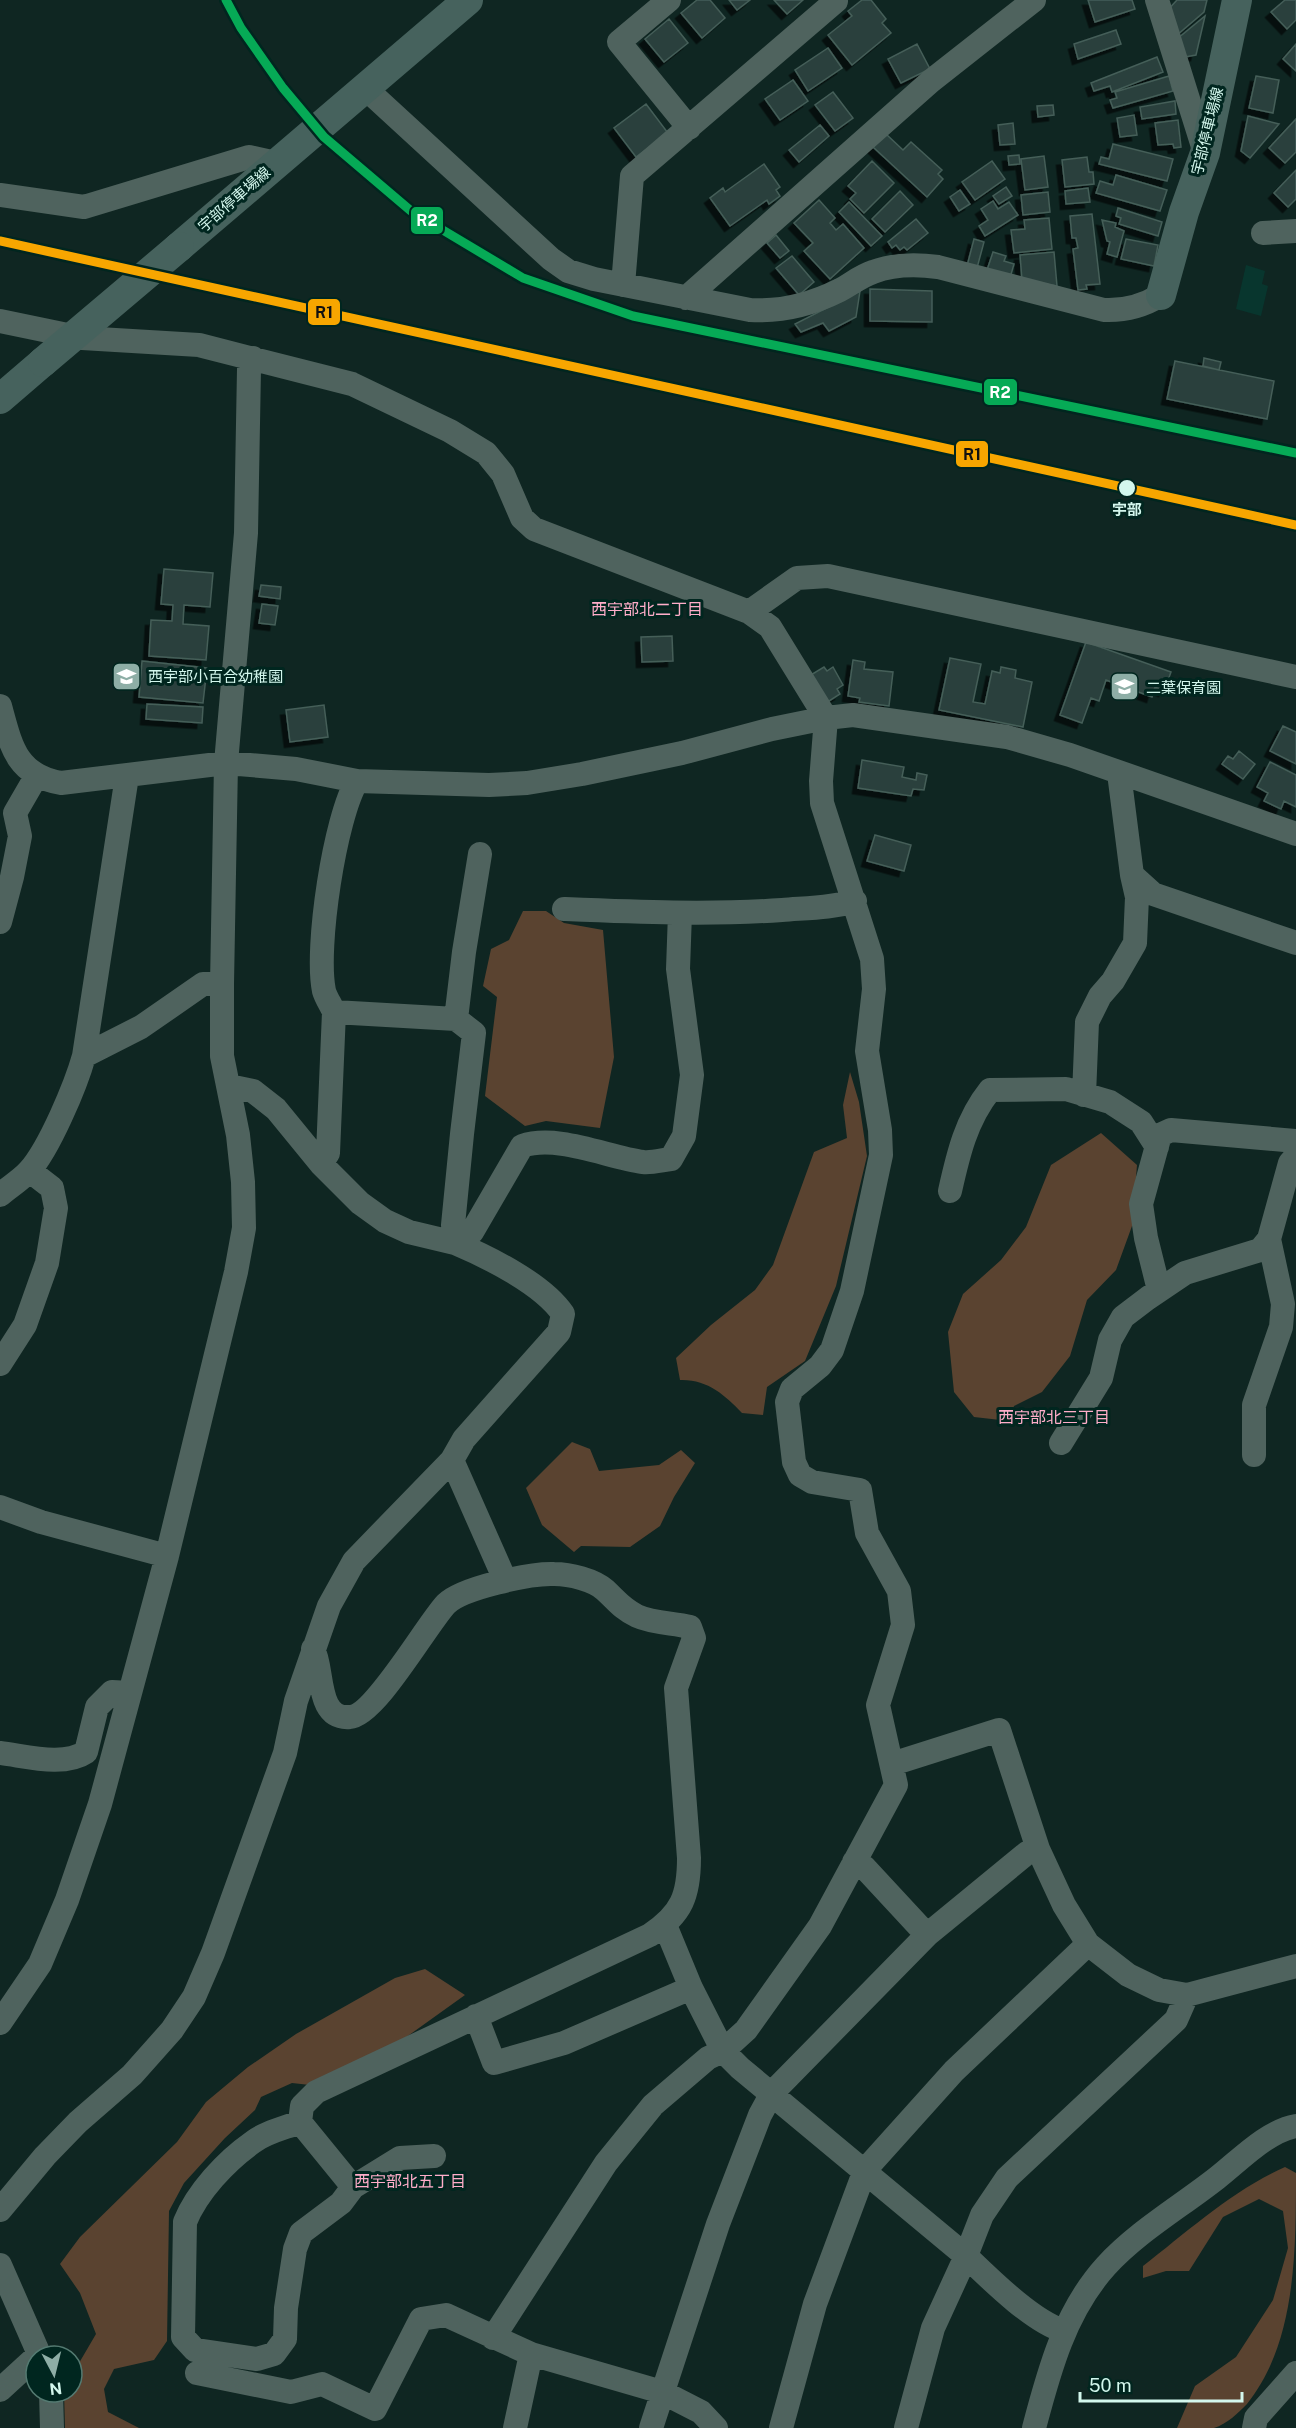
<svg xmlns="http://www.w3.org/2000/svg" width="1296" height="2428" font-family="'Public Sans','Noto Sans JP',sans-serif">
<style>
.built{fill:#08362e}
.green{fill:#5a4330}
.building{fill:#2a413c;stroke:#455e59;stroke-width:1.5;filter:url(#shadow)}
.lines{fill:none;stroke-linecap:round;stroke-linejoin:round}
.minor{stroke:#4f635e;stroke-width:24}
.major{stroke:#46625d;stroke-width:30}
.rail-casing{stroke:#485d59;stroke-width:7}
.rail{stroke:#00261f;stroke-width:4.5;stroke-dasharray:14;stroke-linecap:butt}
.major-bridge{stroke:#46625d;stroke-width:30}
.rail-1-casing{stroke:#00261f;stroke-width:14}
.rail-2-casing{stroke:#00261f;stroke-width:14}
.rail-1{stroke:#f7a600;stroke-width:9}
.rail-2{stroke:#06aa56;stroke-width:9}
.stop-dot{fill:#d3f7ed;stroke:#00261f;stroke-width:2}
.labels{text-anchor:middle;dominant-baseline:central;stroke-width:6;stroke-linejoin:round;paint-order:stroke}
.street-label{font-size:15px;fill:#d3f7ed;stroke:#00261f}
.stop-label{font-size:15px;font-weight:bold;fill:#d3f7ed;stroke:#00261f}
.poi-label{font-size:15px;fill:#d3f7ed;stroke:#00261f;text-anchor:start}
.neighbourhood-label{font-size:16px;fill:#feadc9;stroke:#00261f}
.line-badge{stroke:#00261f;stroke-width:2}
.badge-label{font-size:16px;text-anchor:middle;font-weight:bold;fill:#fff}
.pale-badge-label{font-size:16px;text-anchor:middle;font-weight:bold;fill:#111}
</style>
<defs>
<filter id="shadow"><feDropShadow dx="-5.5" dy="5.5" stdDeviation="0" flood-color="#0009"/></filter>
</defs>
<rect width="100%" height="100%" fill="#0f2622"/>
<path class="built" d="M1246,265L1265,271L1262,284L1268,286L1261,316L1236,309Z"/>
<path class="green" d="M523,911H546L564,923L603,930L614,1057L600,1128L546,1121L525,1126L485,1096L497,997L483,986L491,949L509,940Z
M850,1072L859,1102L867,1156L836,1286L805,1361L767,1387L763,1415L742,1413C725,1395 707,1379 680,1380L676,1358L711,1325L755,1290L773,1265L814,1152L847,1138L843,1105Z
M1101,1133L1137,1165L1132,1226L1116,1270L1087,1300L1070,1356L1042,1392L1014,1406L1009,1421L974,1417L954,1392L948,1332L963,1294L1001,1260L1026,1227L1051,1165Z
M572,1442L590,1449L599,1471L659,1465L681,1450L695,1463L674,1497L660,1526L630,1547L581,1546L574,1552L542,1525L526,1488Z
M425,1969L465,1995L405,2038L310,2085L292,2083L261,2097L255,2110L225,2138L184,2183L169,2211L167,2341L154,2360L114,2369L104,2389L108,2412L139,2428H65L64,2392H72V2375L96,2334L80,2293L60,2264L80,2237L177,2142L206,2102L248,2067L296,2034L395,1978Z
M1285,2167L1296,2173C1296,2252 1296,2343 1247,2404C1238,2413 1227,2424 1214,2428C1203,2428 1188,2428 1177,2428L1195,2386L1236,2357L1273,2300L1288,2248L1283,2211L1259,2199L1223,2217L1189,2271H1166L1143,2278V2266C1188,2231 1233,2190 1285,2167Z"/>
<path class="building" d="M697,0H710L725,18L702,38L681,13Z
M729,0H750L737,10Z
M774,0H803L787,14Z
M862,0H871L886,19L882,23L891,33L852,65L828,35L852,16L848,11Z
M1088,0H1132L1135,9L1095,22Z
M1177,0H1207L1204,12L1177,35L1166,12Z
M1285,0H1296V20L1287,29L1271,12Z
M1205,16L1196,55L1185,57L1177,39Z
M669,19L688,43L664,62L645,39Z
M1116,30L1121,44L1078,59L1074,44Z
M917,44L930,69L901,83L888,59Z
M1296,44V71L1283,59Z
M828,48L842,68L808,91L795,70Z
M1157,57L1163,72L1112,92L1110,86L1094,91L1091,83Z
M1169,76L1173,91L1113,108L1110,100L1117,98L1115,92Z
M1256,76L1279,80L1273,113L1249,108Z
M793,80L808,101L780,120L765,99Z
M833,92L853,118L835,131L815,105Z
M1175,101L1176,114L1142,119L1140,107Z
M646,104L668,133L636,157L614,128Z
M1053,105L1054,115L1038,117L1037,106Z
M1134,115L1137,135L1120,137L1117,118Z
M1248,116L1279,124L1250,158L1241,151Z
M1296,119V152L1285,163L1269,148Z
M1178,120L1181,147L1174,148L1173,144L1158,145L1155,123Z
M1013,123L1015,144L1000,145L998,125Z
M820,125L829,136L799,162L789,150Z
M886,134L903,150L911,142L942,170L938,174L943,179L927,197L873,147Z
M1113,144L1173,159L1167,181L1099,164L1101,157L1109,159Z
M1019,155L1020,164L1009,165L1008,156Z
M1044,156L1048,187L1025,190L1021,159Z
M1087,157L1089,172H1093L1094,184L1065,187L1062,160Z
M872,161L894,183L864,213L850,199L856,193L848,186Z
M992,161L1005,179L975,200L962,182Z
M764,164L780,187L776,190L780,196L769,204L767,200L730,226L710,198L723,188L725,192Z
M1296,170V199L1288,207L1274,193Z
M1116,175L1167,190L1160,211L1096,193L1100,181L1113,185Z
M1006,187L1012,196L999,204L993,196Z
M1088,188L1090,202L1066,204L1065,191Z
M960,190L970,204L959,211L950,197Z
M900,191L913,205L885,232L872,219Z
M1048,192L1050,212L1023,215L1021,195Z
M819,200L835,218L830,223L836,230L843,224L864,248L830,279L804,251L813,243L794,223Z
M993,201L998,209L1009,202L1018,215L985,236L979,226L988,220L981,209Z
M849,202L882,236L871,246L839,212Z
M1118,208L1162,222L1158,236L1119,224L1121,218L1116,216Z
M1092,214L1100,284L1086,285L1087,289L1078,290L1073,249L1078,248L1076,238H1072L1070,216Z
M1049,218L1052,249L1014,253L1011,230L1025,229L1024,220Z
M916,219L928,233L907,250L904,247L900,250L896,245L892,248L888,242Z
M1102,220L1116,223L1115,227L1124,231L1117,257L1107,254L1110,242L1107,241Z
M776,235L789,251L780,258L767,243Z
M974,239L984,242L977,268L967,266Z
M1126,239L1158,245L1154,266L1121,259Z
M993,252L1006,256L1004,261L1014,264L1010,278L987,270Z
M1054,252L1057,286L1022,280L1020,255Z
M792,256L814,282L799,295L776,268Z
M870,289L932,291V322L870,321Z
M860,291L856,317L829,331L823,323L801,332L795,324Z
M1204,358L1221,362L1219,370L1203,366Z
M1175,361L1274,381L1267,419L1167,399Z
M164,569L213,573L210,607L184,605L183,624L209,626L206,660L149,656L151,620L172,621L173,605L161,604Z
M261,585L281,587L280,599L259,596Z
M262,604L278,606L275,625L259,623Z
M672,636L673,661L642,662L641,637Z
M1086,642L1171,672L1164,691L1155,687L1152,697L1106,680L1099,701L1091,698L1082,723L1060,715Z
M950,658L981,664L973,702L985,704L992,671L1000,673L1001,667L1016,670L1015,678L1032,682L1023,727L939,710Z
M853,660L865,662L864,669L893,672L889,706L859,702L860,698L848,696Z
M142,661L207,668L203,703L139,697Z
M824,667L827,671L833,667L843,685L837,689L840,694L826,703L809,676Z
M147,704L203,707L202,723L146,719Z
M324,705L328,737L290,742L286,710Z
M1283,726L1296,732V764L1270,751Z
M1239,751L1255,764L1243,779L1222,764L1228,756L1233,759Z
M862,760L904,767L902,777L916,780L917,773L927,775L924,790L913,789L911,796L858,788Z
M1270,762L1296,775V807L1284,801L1281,809L1264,801L1268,793L1257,787Z
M875,835L911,845L904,871L867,861Z"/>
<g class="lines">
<path class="minor" d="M669,0L619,42L689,128
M1157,0L1205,153
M365,88L551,259L568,271L594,279L750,310C781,312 812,304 840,290C851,284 861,276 873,272C894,264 915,264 938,267L1104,310C1125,311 1143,306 1161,295
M0,195L84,207L249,157L276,163
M1263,233L1296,231
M623,285L632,176L836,1L835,0
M686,298L931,81L1034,0
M0,321L82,338L199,345L352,384L450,431L486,453L503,474L522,518L534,529L749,612L770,627L826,718L821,781L822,803L872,959L874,989L867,1051L880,1130L881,1155L852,1291L832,1350L820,1366L792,1389L787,1402L794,1462L800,1475L812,1482L860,1490L867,1533L899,1591L903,1625L878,1705L896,1785L820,1926L746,2030L723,2051L708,2058L653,2105L606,2163L493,2338
M749,612L797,578L828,576L1296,677
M0,706C11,746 16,775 61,783L226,763L296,769L357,781L489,785L527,783L582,774L682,753L772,729L826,718L853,715L1007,737L1070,755L1296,834
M1132,875L1153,894L1296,943
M564,909C637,912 709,915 782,910C806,908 832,908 855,901
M0,922L12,877L20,836L15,813L37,775
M334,1012L456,1019
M84,1056L141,1027L203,984H222
M229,1086L253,1091L276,1109L321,1164L360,1203L385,1221L409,1232L455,1243L472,1232L522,1146C557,1134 607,1157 643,1162C652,1163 662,1160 671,1159L684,1136L692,1075L678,969L680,913
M1084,1095L1087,1022L1100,996L1113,981L1135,943L1137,897L1132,875L1119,773
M321,1164L328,1153L334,1012C331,1005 326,998 324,991C315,948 335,817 357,781
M950,1191C958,1155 966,1120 990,1090L1066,1089L1110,1102L1141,1122L1157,1147
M0,1195C9,1187 21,1180 29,1171C49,1149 76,1085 84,1056L127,776
M1159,1290L1146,1238L1141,1204L1160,1135L1171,1130L1296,1141
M0,1364L25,1325L47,1263L56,1208L52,1188L30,1171
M1061,1443L1101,1378L1110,1340L1123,1317L1148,1298L1185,1273L1260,1250L1269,1239
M1254,1455V1405L1281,1327L1283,1304L1269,1239L1290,1163L1296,1156
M452,1460L505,1580
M0,1507L41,1522L167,1556
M313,1649C324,1668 315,1720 350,1717C375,1716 427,1624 446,1604C462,1588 531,1573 554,1574C570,1574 594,1580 605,1590C616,1600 622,1609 637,1616C652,1623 673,1623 690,1627L694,1638L676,1688L689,1858C689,1895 682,1914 650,1935L316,2092L302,2106L300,2122C285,2128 266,2132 253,2142C226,2161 197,2192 185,2222L183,2337L195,2350L257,2359L274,2354L285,2339L286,2308L295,2249L301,2233L341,2203L353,2187L400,2158L434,2156
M0,1753C26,1756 64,1767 86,1752L97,1707L112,1692L130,1693
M892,1764L999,1730L1038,1849L1064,1905L1088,1944L1128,1975L1159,1990L1187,1995L1296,1966
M854,1862L864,1867L927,1935
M665,1925L691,1988L723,2051L740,2068L966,2256C990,2279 1033,2322 1064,2331
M476,2016L494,2063L564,2043L691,1988
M0,2023L40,1964L67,1900L100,1804L167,1556L236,1272L244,1228L243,1182L238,1135L222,1056V984L226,763L246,533L249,369L253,358
M300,2122L353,2187
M0,2210L45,2156L78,2122L132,2075L172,2030L194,1997L213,1953L285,1753L296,1701L329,1606L354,1561L452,1460L464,1439L559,1332L563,1314C543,1284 488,1257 455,1243L453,1225L462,1134L474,1033L456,1019L464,952L480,854
M0,2265L39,2354L37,2356
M197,2373L291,2392L322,2384L375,2409L421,2319L446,2315L531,2354L662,2392L701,2412L716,2428
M0,2390L36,2357
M51,2392L52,2428
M515,2428L531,2354
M651,2428L718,2224L760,2115L772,2093L927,1935L1027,1853L1038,1849
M781,2428L815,2304L865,2170L954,2071L1088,1944
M906,2428L933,2328L966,2256L982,2215L1007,2178L1176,2020L1187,1995
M1034,2428C1049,2371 1065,2311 1106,2266C1137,2232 1180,2207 1217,2178C1239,2161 1267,2131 1296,2126
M1254,2428L1256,2418L1296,2373"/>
<path class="major" d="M179,247L468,0
M1161,295L1184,212L1205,153L1237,0
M0,399L43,362"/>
<defs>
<path id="rail" d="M1143,421L1296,453"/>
</defs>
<use href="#rail" class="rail-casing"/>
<use href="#rail" class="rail"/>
<path class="major-bridge" d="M43,362L179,247"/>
<defs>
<path id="rail-1" d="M0,241L1296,525"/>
<path id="rail-2" d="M226,0L241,28L283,88L324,137L411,211L523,278L633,316L1296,453"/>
</defs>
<use href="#rail-1" class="rail-1-casing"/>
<use href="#rail-2" class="rail-2-casing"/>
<use href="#rail-1" class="rail-1"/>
<use href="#rail-2" class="rail-2"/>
</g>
<defs>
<symbol id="school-square" viewBox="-11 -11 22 22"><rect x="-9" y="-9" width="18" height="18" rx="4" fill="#8eaea6" stroke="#00261f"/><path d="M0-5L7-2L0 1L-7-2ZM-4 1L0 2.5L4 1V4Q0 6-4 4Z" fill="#fff"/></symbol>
</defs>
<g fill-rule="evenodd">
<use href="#school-square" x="110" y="660" width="33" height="33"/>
<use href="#school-square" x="1108" y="670" width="33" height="33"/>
</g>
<circle class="stop-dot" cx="1127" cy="488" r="9"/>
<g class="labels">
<g class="street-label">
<text transform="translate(1207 131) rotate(-76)">宇部停車場線</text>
<text transform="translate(234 199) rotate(-41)">宇部停車場線</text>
</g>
<g class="stop-label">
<text x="1127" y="509">宇部</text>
</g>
<g class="poi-label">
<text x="148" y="676">西宇部小百合幼稚園</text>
<text x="1146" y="687">二葉保育園</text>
</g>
<g class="neighbourhood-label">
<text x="647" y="609">西宇部北二丁目</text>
<text x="1054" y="1417">西宇部北三丁目</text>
<text x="410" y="2181">西宇部北五丁目</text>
</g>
</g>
<g class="line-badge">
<rect x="410" y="206" width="34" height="29" rx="6" fill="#06aa56"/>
<rect x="307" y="298" width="34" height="28" rx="6" fill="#f7a600"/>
<rect x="983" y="378" width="35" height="28" rx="6" fill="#06aa56"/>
<rect x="955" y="440" width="34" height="28" rx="6" fill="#f7a600"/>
</g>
<g class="badge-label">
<text x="427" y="226">R2</text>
<text x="1000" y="398">R2</text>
</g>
<g class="pale-badge-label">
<text x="324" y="318">R1</text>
<text x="972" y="460">R1</text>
</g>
<g transform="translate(54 2374) rotate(173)"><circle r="28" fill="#00261f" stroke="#547a71" stroke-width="1.5"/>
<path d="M0-4.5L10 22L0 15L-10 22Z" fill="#8eaea6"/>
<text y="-9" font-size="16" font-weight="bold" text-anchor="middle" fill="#d3f7ed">N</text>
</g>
<path d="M1080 2392v9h162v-9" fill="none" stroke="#d3f7ed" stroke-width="3"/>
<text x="1089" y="2392" font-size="18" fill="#d3f7ed" stroke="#00261f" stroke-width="4.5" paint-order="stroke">50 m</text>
</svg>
